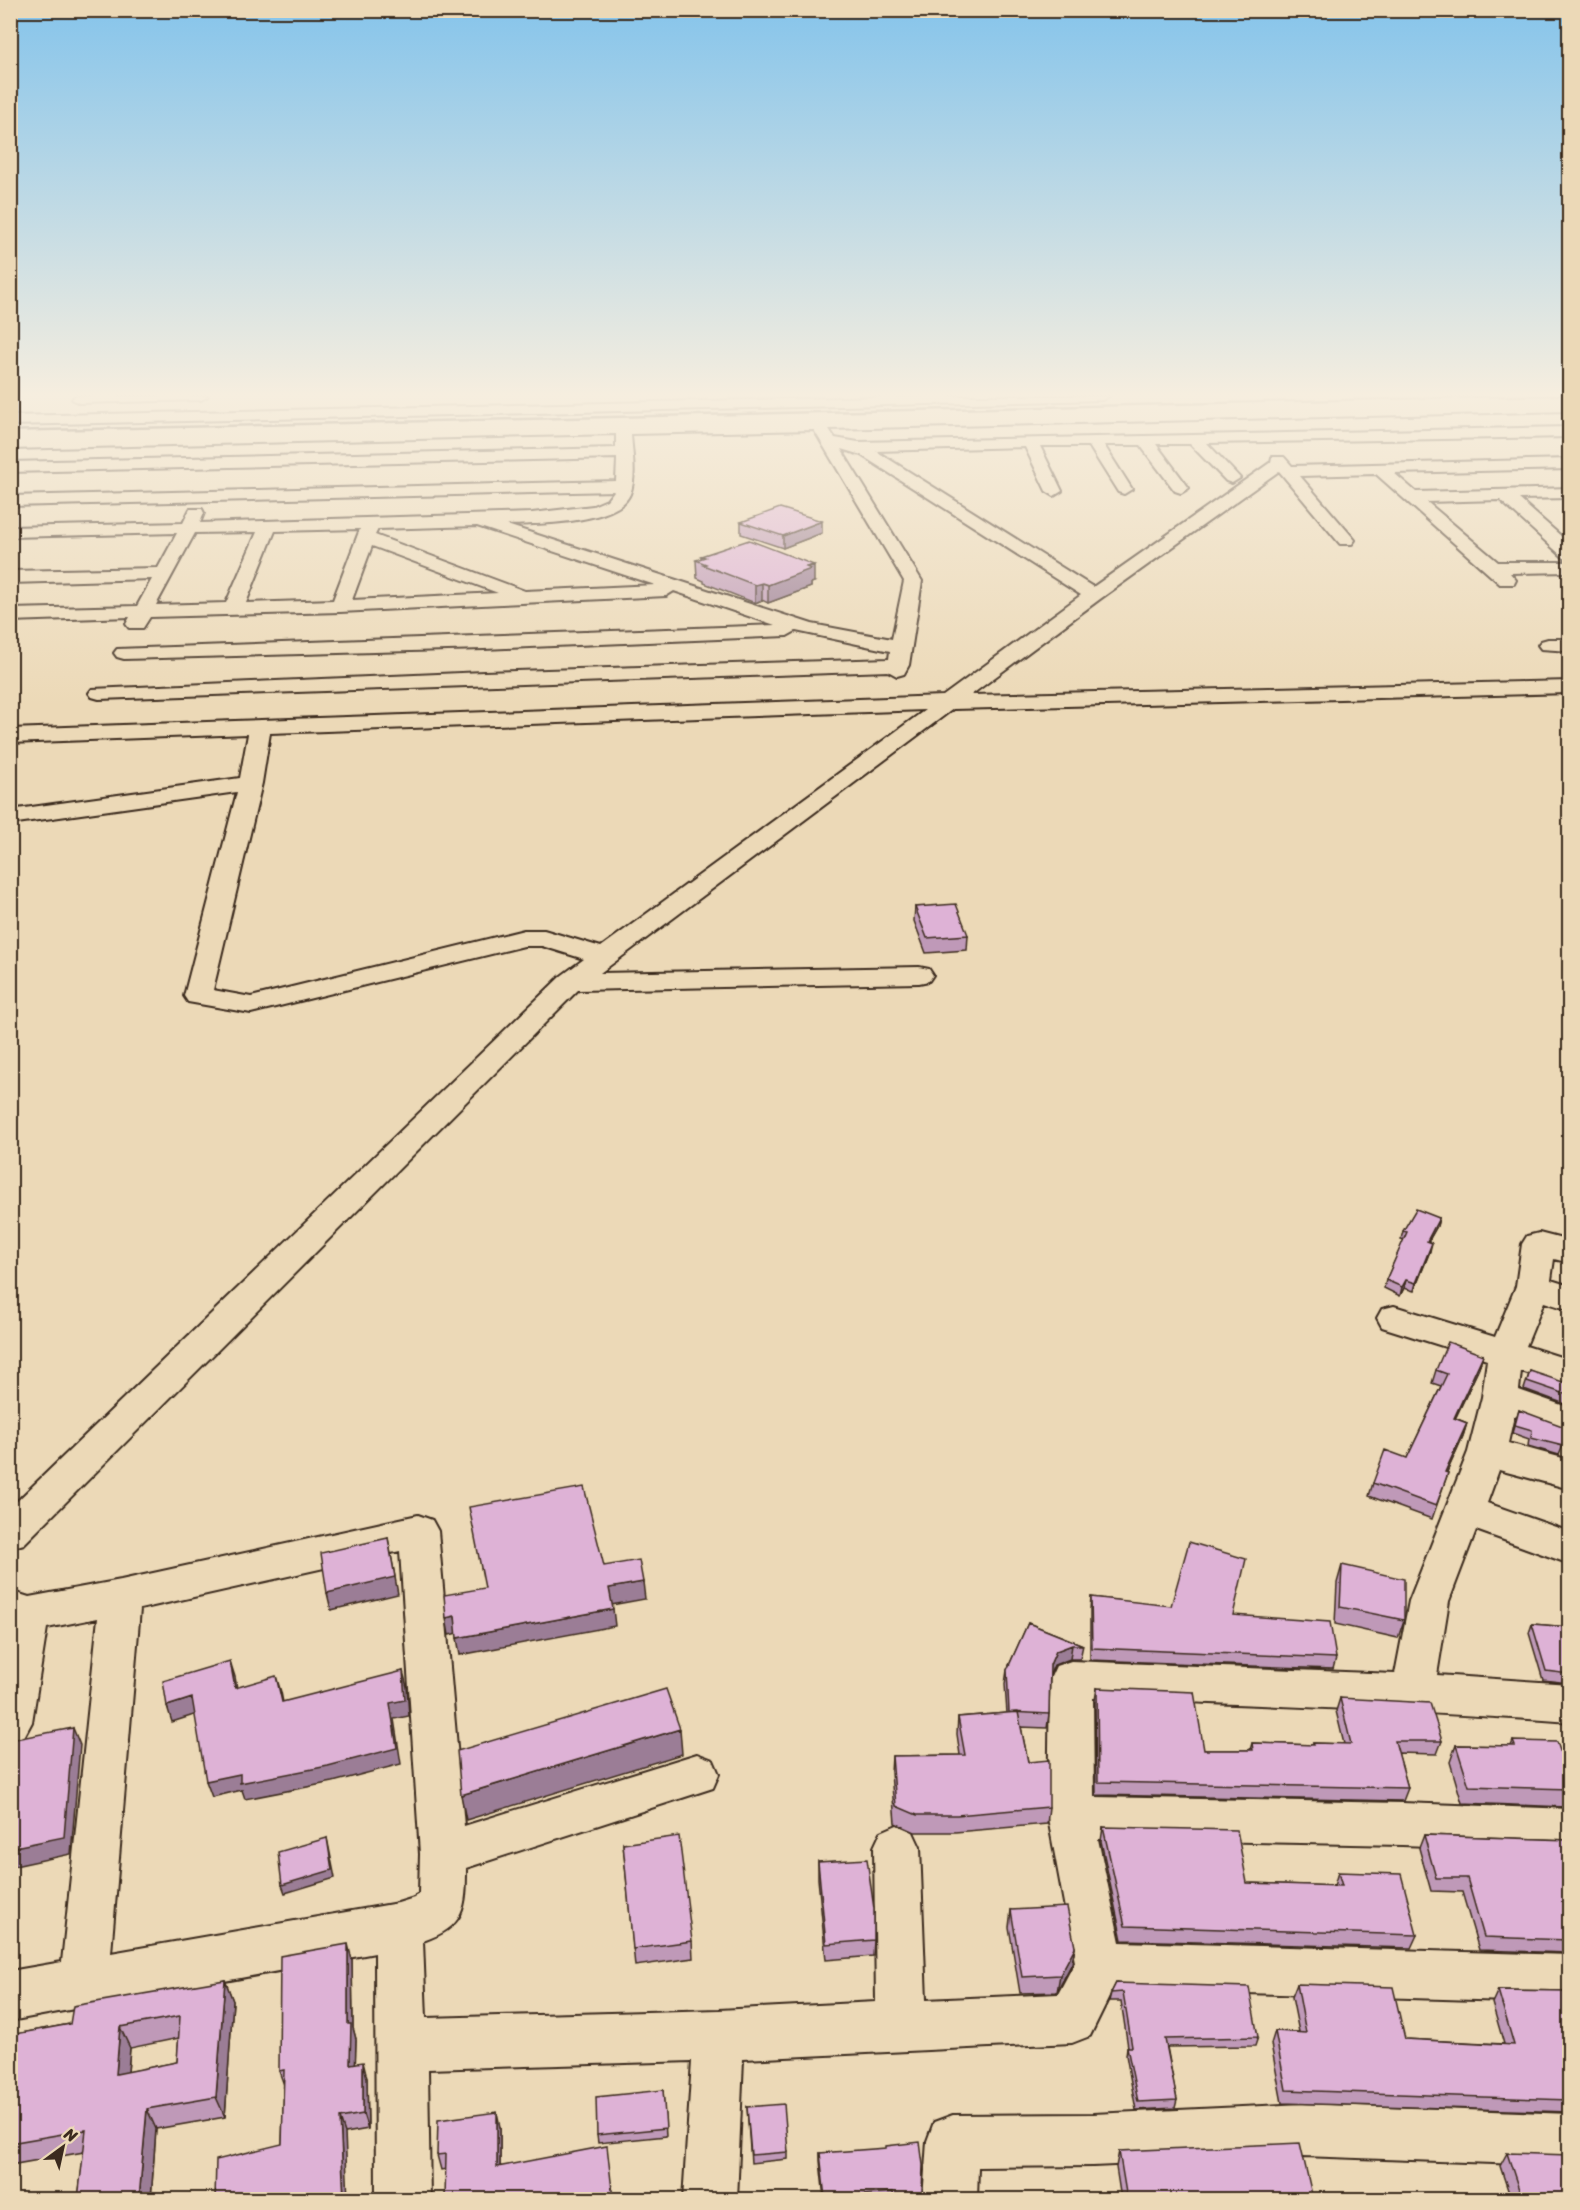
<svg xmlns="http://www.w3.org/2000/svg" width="1580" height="2210" font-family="Sriracha,sans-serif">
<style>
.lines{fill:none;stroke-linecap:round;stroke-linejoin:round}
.street-casing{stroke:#3b2a1e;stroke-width:4}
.secondary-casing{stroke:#3b2a1e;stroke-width:5}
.street{fill:#ecd9b7;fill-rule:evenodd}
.secondary{fill:#ecd9b7;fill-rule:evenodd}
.wall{fill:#bf99b8;stroke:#3b2a1e;stroke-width:1.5;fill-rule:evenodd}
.shaded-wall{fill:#9b7d96;stroke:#3b2a1e;stroke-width:1.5}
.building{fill:#deb2d6;stroke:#3b2a1e;stroke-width:1.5;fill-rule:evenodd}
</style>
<rect width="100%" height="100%" fill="#ecd9b7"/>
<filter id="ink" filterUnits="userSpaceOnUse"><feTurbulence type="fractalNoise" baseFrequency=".0167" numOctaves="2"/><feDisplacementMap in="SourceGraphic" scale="12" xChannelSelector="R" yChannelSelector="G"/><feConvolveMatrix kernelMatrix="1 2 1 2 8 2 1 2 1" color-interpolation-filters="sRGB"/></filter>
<g filter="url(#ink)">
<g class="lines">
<defs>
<path id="street" d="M75,396H208L201,400L79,403L72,399Z
M930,396H1109L1102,400L10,425V416Z
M1570,403V411L829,429L835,438L858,442L1570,427V437L1207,443L1240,478L1232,483L1226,481L1190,444H1156L1189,488L1181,493L1175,491L1140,445H1104L1132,489L1124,494L1118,492L1089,446H1040L1062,491L1054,496L1046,491L1025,447L876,451L1093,587L1271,462L1272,457H1284L1292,466L1570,459V469L1394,473L1416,492L1570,488V498L1519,499L1570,544V559L1564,558L1500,500L1427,502L1498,562H1570V572L1510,573L1516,580L1514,584H1500L1376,474L1300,476L1355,540L1352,544H1340L1279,471L1100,599L971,695L1570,681V693L953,709L600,973L919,967L929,969L933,975L929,981L919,983L578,990L24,1544L10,1548V1508L561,976L584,959L542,946H524L251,1013L188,1002L184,996L237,792L10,824V810L240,778L248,734L10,743V729L943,696L1081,595L861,455L841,449L922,581L909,665L904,674L897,676L888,671L99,699L92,697L89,693L92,689L484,672L889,659L890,651L796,631L787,636L484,649L124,659L117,657L114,653L117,649L775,625L674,591L666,596L340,612L150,617L143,628H129L126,624L130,617L10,621V609L137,606L152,579L10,583V571L158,568L177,533L10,537V527L183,523L190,509H202L204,513L200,523L532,513L593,506L607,500L614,491L10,506V496L616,481L617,460V458L10,472V462L616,448V434L10,449V439L616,425L618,419H628L631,425ZM814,430L904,581L892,639L812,624L507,525C535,524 618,524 630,494C637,477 632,452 631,434ZM477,526L655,585L525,591L375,535L378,529ZM360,529L333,600L246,603L275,531ZM257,532L226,603L156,605L195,533ZM372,546L498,593L352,600ZM925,710L601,947L544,930H524L251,997L213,990L262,783L270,733Z
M1548,639H1570V651L1541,649L1538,645L1541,641Z
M1539,1233L1570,1241V1263L1554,1259L1551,1280L1570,1286V1310L1544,1302L1526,1346L1570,1360V1386L1521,1371L1519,1390L1570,1408V1436L1514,1416L1508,1443L1570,1460V1489L1499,1470L1487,1503L1570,1532V1564L1476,1530L1449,1601L1437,1675L1570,1684V1722C1411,1710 1252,1705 1093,1698L1094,1797L1402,1803L1570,1809V1851L1402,1845L1098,1839L1120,1942L1570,1955V2003L1113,1989L1090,2036L1072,2043L743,2059L737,2200H683L692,2061L428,2069L430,2200H376L375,1953L10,2021V1971L62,1962L98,1618L47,1628L32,1722L25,1735L10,1741V1591L29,1597L121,1580L418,1515L432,1520L438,1531L464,1826L697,1754L713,1760L719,1774L713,1788L466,1868C466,1908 465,1927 423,1941L426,2018L719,2010L876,2002L874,1847L881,1832L897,1825L913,1832L920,1847L926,2000L1058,1994L1075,1962L1048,1818L1050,1679L1056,1666L1071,1661L1395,1674L1409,1601L1468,1452L1482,1397L1487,1360L1382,1327L1377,1318L1382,1309L1394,1306L1495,1337L1516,1286L1522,1244L1527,1236ZM400,1551L420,1854L419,1893L414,1898L398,1903L111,1953L140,1609Z
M1303,2104L1570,2114V2166L1303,2156L1093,2166L978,2167L977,2200H923L927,2141L934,2122L953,2115L1093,2114Z"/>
<path id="secondary" d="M1570,396V405L10,442V432Z"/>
</defs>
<use href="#street" class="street-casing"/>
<use href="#secondary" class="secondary-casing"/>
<use href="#street" class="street"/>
<use href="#secondary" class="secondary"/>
</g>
<path class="wall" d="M741,522L822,533L783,548L741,534Z
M701,556L814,582L811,583V587L768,603L762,600L755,603L704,583V581L697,578L696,560L701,559Z
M915,907L968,935L967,950L926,953L914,921Z
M1439,1218L1437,1226L1428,1242L1430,1251L1414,1291L1404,1288L1400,1296L1384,1288L1386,1280L1404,1240L1401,1239L1403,1231Z
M1483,1355L1479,1368L1455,1418L1467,1423L1463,1436L1447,1472L1448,1473L1432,1519L1369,1496L1373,1483L1407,1458L1441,1386L1432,1383L1436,1370Z
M1530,1371L1569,1391L1565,1404L1524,1389Z
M1519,1410L1563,1446L1559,1455L1528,1446L1529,1439L1512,1433Z
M1342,1565L1404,1620L1398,1638L1335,1624L1337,1583Z
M1091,1597L1233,1615L1336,1658L1333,1669L1090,1660V1609Z
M1028,1623L1083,1645L1080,1659H1070L1054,1665L1050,1675L1049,1714L1047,1728L1021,1727L1028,1762L1049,1807L1047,1824L955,1832H915L895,1823L891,1773L892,1756L960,1755L957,1734L958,1717L1007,1713L1005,1684L1007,1670Z
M1532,1624L1569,1627V1683L1543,1680L1529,1633Z
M1097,1688L1204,1750H1250L1252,1743L1313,1745V1743L1344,1744L1336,1711L1340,1698L1442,1741L1437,1754L1398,1753L1408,1788L1403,1801L1096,1795L1095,1700Z
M1513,1741L1569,1777V1799L1566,1807L1462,1803L1450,1762L1456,1745L1511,1746Z
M1103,1827L1247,1883L1334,1886L1338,1872L1417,1935L1411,1948L1122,1940L1101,1841Z
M1424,1835L1569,1840V1953L1479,1950L1462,1892L1431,1891L1419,1848Z
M623,1844L692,1941L693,1958L635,1966Z
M818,1862L874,1940L873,1956L826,1960L818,1879Z
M1011,1910L1075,1947L1072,1963L1057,1992L1020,1993L1009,1927Z
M352,1960L353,2028L356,2039L355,2064L367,2078L368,2129L282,2144L284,2085L279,2071Z
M225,1980L233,2001L225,2117L156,2129L151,2199H78L84,2152L10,2165V2035L70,2024ZM179,2038L177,2062L128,2072L130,2048Z
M1116,1983L1258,2037L1255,2046L1167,2047L1177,2100L1175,2108L1136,2110L1126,2055L1127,2047H1128L1121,2001H1109L1111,1993Z
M1297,1984L1405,2039L1504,2044L1492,2003L1498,1990L1569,1991V2112L1282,2103L1271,2044L1275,2031L1299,2032L1292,1997Z
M663,2090L666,2136L598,2143L597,2135Z
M747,2107L788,2152V2159L751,2163Z
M500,2127V2166L613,2199L446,2169L441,2170L437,2155Z
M1119,2151L1313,2199H1121L1116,2167Z
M820,2153L928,2195V2199H824L820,2161Z
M1507,2153L1569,2199H1511L1500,2166Z"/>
<path class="shaded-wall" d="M822,521V533L783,548V536Z
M814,565V582L811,583V587L768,603V585Z
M762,583V600L755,603V585Z
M1439,1218L1437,1226L1424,1249L1427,1241Z
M1432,1243L1430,1251L1414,1291L1416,1283Z
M1406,1280L1404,1288L1400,1296L1402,1287Z
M1483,1355L1479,1368L1450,1430L1454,1418Z
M1467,1423L1463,1436L1441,1485L1445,1472Z
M388,1538L398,1594L331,1610L327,1593Z
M643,1582L645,1599L611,1605L609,1588Z
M613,1609L615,1626L460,1655L457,1638Z
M455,1616L458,1633L449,1635L446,1618Z
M1072,1645L1070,1659L1054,1665L1048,1679L1050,1665L1056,1651Z
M230,1661L235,1677L240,1705L235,1688Z
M403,1671L407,1687L409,1716L394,1719L401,1764L333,1782L245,1799L242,1790L212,1797L206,1781Z
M276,1676L281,1692L286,1718L282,1702Z
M192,1698L197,1714L172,1722L167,1706Z
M73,1728L80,1745L71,1854L10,1867V1848Z
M680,1729L682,1754L466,1820L461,1795Z
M327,1838L335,1878L285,1893L282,1885Z
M348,1944L352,1960L353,2028L356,2039L355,2080L350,2064L348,2024Z
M1075,1947L1072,1963L1057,1992L1060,1975Z
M225,1980L233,2001L225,2117L216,2097Z
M120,2027L130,2048L126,2094L116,2074Z
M363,2062L367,2078L368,2129L363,2114Z
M147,2109L156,2129L151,2199H139Z
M497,2112L500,2127V2181L497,2167Z
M340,2118L345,2133L348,2199H344Z"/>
<path class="building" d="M780,508L822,521L783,536L741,522Z
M749,540L814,565L806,567L811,569L768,585L762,583L755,585L703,565L706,564L696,560L705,557L701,556Z
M956,904L968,935L927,938L915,907Z
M1416,1209L1439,1218L1427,1241L1432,1243L1416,1283L1406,1280L1402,1287L1386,1280L1407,1232L1403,1231Z
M1448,1342L1483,1355L1454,1418L1467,1423L1445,1472L1448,1473L1436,1506L1373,1483L1385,1450L1407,1458L1447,1374L1436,1370Z
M1530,1371L1569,1384L1568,1395L1527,1381Z
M1519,1410L1565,1427L1563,1446L1531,1438L1532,1430L1515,1425Z
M584,1487L604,1566L639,1560L643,1582L609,1588L613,1609L457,1638L455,1616L446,1618L444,1595L485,1588L469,1507Z
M388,1538L395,1577L327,1593L321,1553Z
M1189,1542L1246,1559L1233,1615L1330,1622L1336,1658L1092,1648L1091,1597L1171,1606Z
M1342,1565L1404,1579V1620L1340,1607Z
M1028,1623L1083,1645H1072L1056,1651L1050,1665L1049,1714L1009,1712L1007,1670Z
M1532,1624L1569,1627V1674L1546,1671Z
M230,1661L235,1688L276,1676L282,1702L403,1671L405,1700L390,1703L397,1748L328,1766L240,1783V1774L206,1781L192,1698L167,1706L163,1681Z
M1097,1688L1194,1692L1204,1750H1253L1252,1743L1314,1745L1313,1743L1351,1744L1340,1698L1430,1703L1442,1741H1395L1408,1788L1098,1782Z
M666,1689L680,1729L461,1795L457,1751Z
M1018,1712L1028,1762L1049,1760V1807L957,1815H917L896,1806L892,1756L965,1755L958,1717Z
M73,1728L64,1837L10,1848V1740Z
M1513,1741L1557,1742L1569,1777V1789L1469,1786L1456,1745L1515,1746Z
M1103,1827L1237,1830L1247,1883L1342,1886L1338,1872L1401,1874L1417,1935L1125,1926Z
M1424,1835L1569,1840V1940L1484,1937L1467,1878H1436Z
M679,1836L692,1941L633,1949L623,1844Z
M327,1838L332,1870L282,1885L278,1852Z
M867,1859L874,1909V1940L826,1944L818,1862Z
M1067,1907L1075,1947L1060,1975L1022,1977L1011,1910Z
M348,1944V2024H351L350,2064L363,2062V2114L340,2118L344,2199H215L216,2160L282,2144L284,2070L279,2071L280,1956Z
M225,1980L216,2097L147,2109L139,2199H78L86,2130L10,2143V2035L70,2024L73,2006ZM180,2016L177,2062L116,2074L120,2027Z
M1116,1983L1249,1987L1258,2037L1165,2039L1177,2100L1138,2102L1127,2047H1132L1123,1992L1111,1993Z
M1297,1984L1393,1987L1405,2039L1514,2045L1498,1990L1569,1991V2100L1286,2090L1275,2031L1306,2033Z
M663,2090L666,2128L597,2135L596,2097Z
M784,2104L788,2152L751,2155L747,2107Z
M497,2112V2167L607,2146L613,2199H445L446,2154L437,2155L438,2120Z
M920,2142L923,2165L922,2192L928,2195L894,2199L893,2192L825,2198L820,2153L886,2148V2146Z
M1300,2143L1313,2199H1127L1119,2151Z
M1507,2153L1569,2155V2199H1522Z"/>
</g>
<linearGradient id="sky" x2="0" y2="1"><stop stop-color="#85c4eb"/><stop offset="0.56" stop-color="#f6eedf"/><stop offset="1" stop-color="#f6eedf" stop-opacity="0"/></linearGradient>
<rect width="1580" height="705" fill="url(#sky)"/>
<rect width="1580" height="2210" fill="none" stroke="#ecd9b7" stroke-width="36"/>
<rect x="18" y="18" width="1544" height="2174" fill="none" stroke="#3b2a1e" stroke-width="2" filter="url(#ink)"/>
<g transform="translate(63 2147) rotate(33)" stroke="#ecd9b7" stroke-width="4.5" paint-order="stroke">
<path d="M0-4.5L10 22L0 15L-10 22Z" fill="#3b2a1e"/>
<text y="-9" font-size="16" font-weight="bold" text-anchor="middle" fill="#3b2a1e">N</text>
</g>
</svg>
